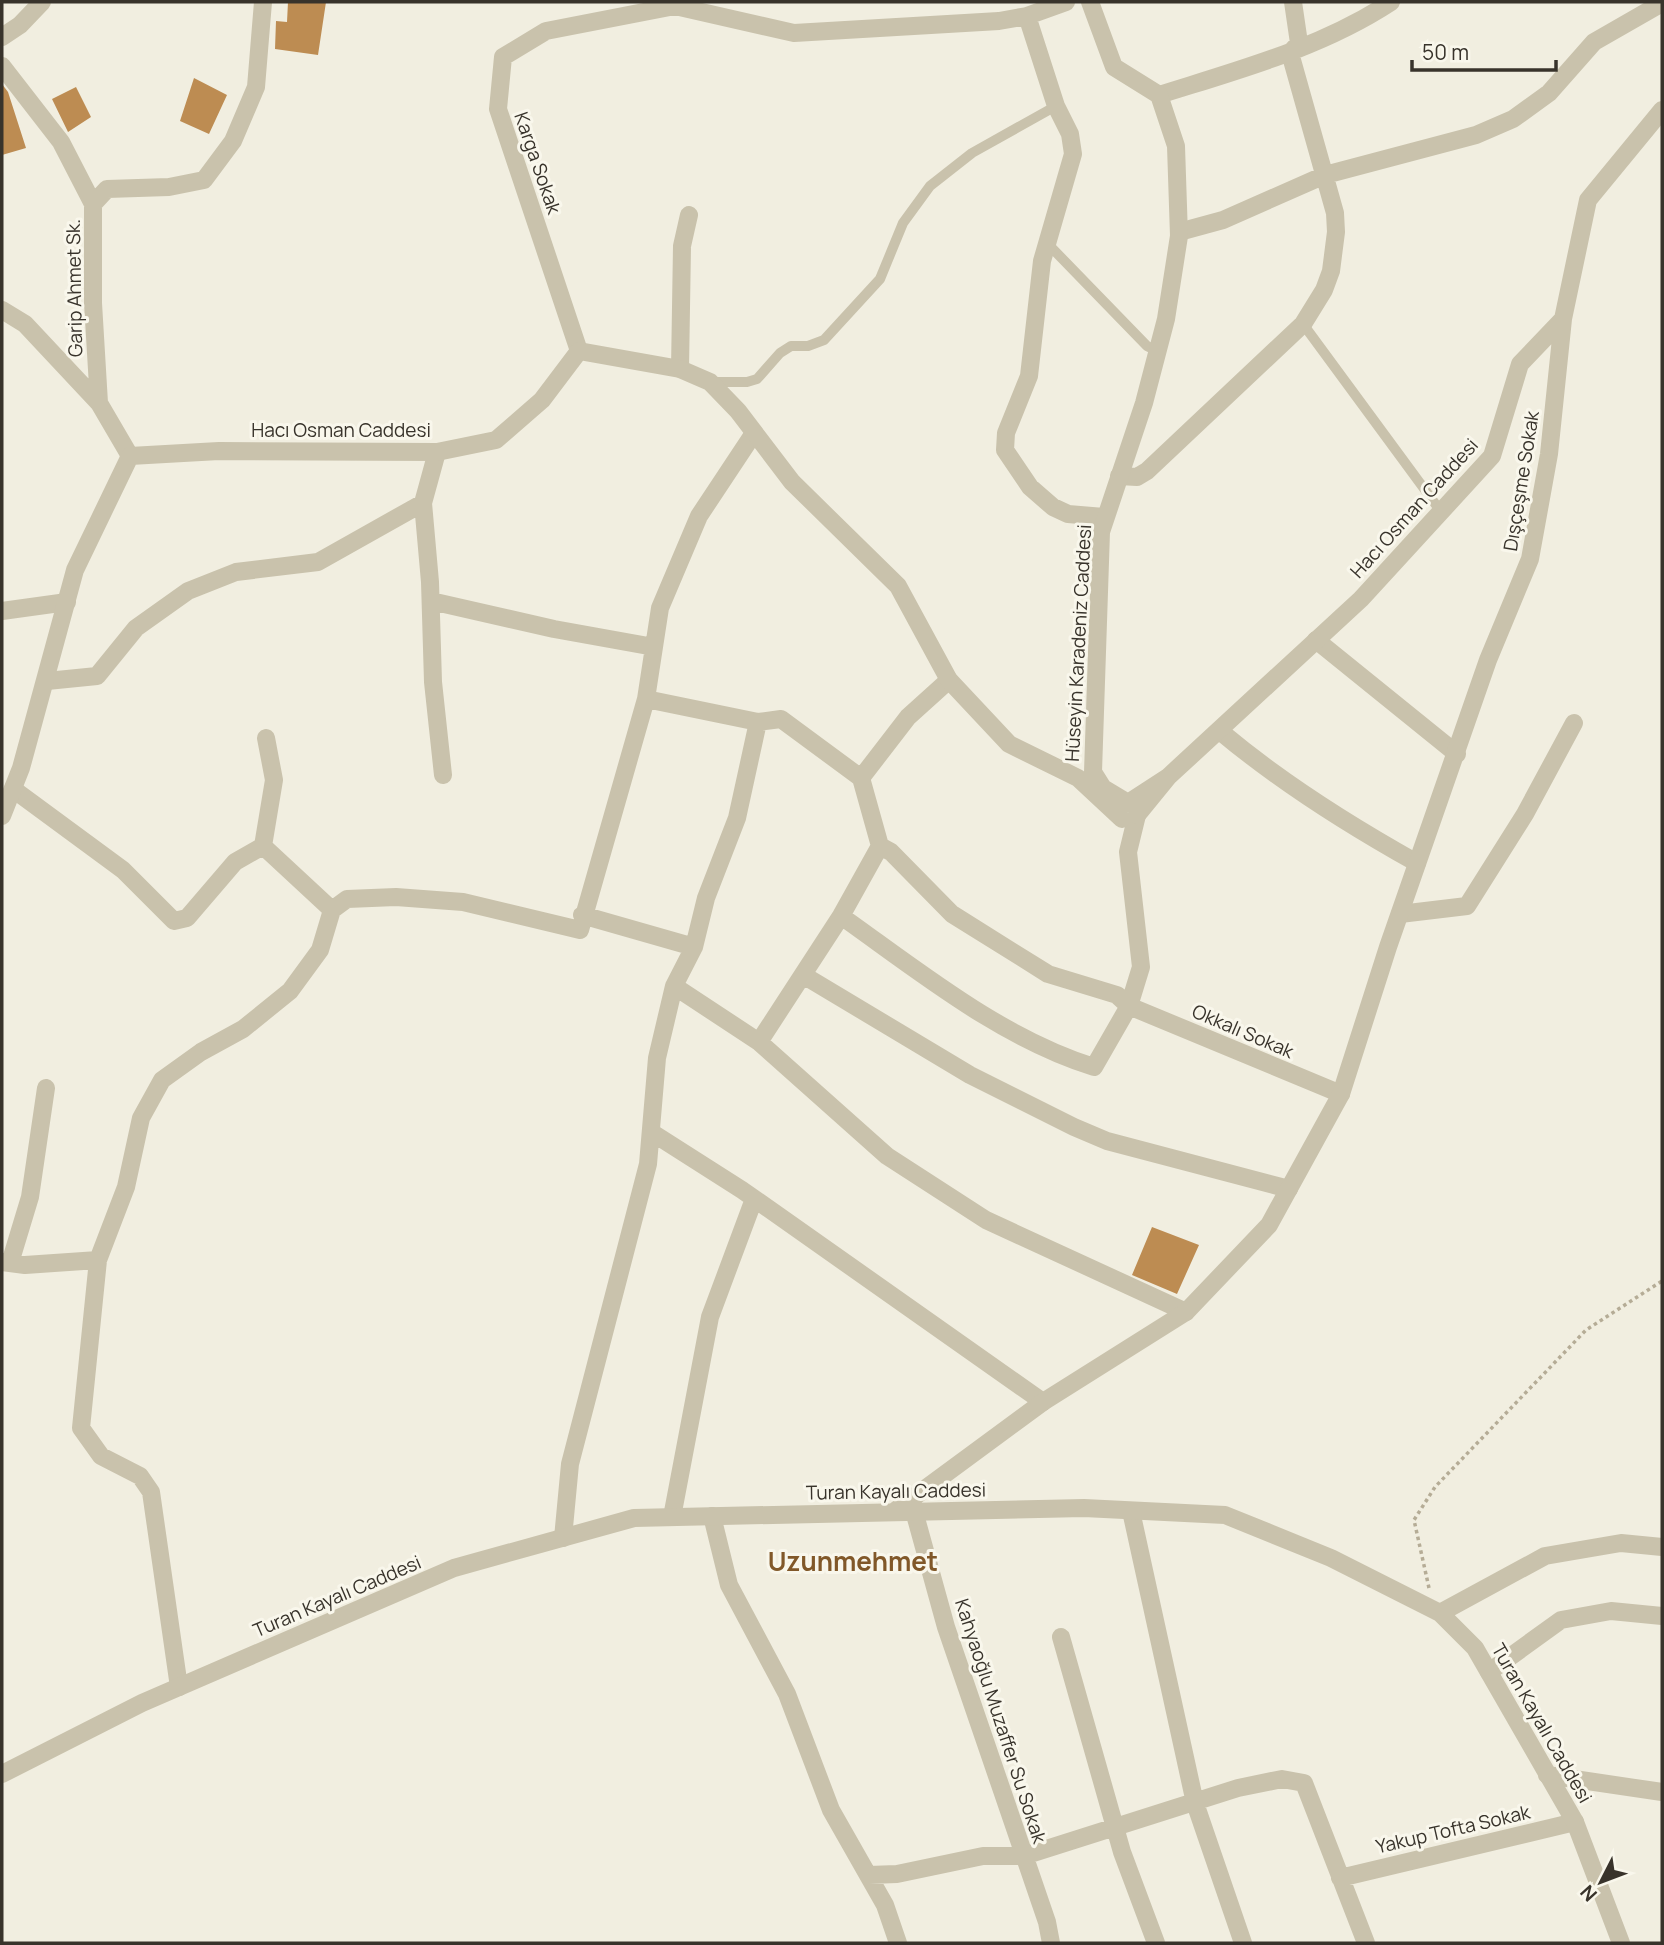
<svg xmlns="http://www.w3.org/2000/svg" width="1664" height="1945" font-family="Manrope,sans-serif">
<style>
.building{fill:#bd8c52}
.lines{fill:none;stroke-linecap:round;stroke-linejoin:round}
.path{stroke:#b5ac96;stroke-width:3.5;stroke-dasharray:3.5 3.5;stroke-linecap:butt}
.service{stroke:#c9c2ac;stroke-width:10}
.minor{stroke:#c9c2ac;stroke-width:18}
.tertiary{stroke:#c9c2ac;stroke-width:18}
.labels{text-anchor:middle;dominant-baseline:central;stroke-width:6;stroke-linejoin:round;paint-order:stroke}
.street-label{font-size:19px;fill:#38332b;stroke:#f9f7ec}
.district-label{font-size:26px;font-weight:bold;fill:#815829;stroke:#f9f7ec}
</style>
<rect width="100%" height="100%" fill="#f1eee0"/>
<path class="building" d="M288,2H326L318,55L275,49L276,21L287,22Z
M194,78L227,95L209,134L180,121Z
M2,84L8,92L26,148L2,155Z
M76,87L91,117L68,132L52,99Z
M1152,1227L1199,1245L1177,1294L1132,1275Z"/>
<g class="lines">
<path class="path" d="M1429,1588L1414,1520L1435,1487L1586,1330L1662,1281"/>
<path class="service" d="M1047,243L1147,346L1157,351
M1303,324L1442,513
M711,382H747L757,379L780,353L791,346H808L824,340L880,279L903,223L930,186L972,153L1056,106"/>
<path class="minor" d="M1027,16L1056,106L1070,134L1073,154L1042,261L1029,376L1006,433L1005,450L1030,487L1053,507L1068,514L1104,517
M2,37L20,25L42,2
M2,66L61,142L93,204V303L99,403L25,324L2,310
M1159,95C1238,70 1321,48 1391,2
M93,204L107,189L169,187L204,180L233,141L256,87L263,2
M1179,232L1223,220L1325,175L1476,135L1513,119L1549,93L1594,42L1662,3
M579,351L498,109L503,57L546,31L675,6L794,33L999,21L1027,16L1066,2
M680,369L682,246L689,215
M99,403L130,456
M437,452L423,503L430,582L433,682L443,775
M1119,476L1137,477L1147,471L1303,324L1324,290L1331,271L1336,232L1335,213L1290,53L1299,43L1293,2
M431,601L554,629L654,647
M2,611L67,602
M1316,640L1457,754
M949,680L908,717L861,778L880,846L891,852L952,914L1048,974L1117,995L1129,1006L1341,1094
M47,681L97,676L136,628L188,591L236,572L318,562L423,503
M758,722L781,719L861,778
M1221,732C1282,783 1347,824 1417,863
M13,789L123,870L174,921L187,918L235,862L263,846L274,780L266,738
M263,846L332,910
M1400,914L1467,906L1525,814L1574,723
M582,915L694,947
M841,916C920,972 1001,1038 1094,1067L1129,1006L1141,967L1128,852L1137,815
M803,975L970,1075L1074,1127L1107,1141L1289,1189
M674,986L759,1042L887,1156L986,1220L1186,1312
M759,1042L841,916L880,846
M651,1132L742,1190L1043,1402
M98,1260L81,1428L101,1456L140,1476L151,1492L179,1687
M2,1262L25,1265L98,1260L126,1187L141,1118L162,1080L201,1052L243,1029L290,991L320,950L332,910L347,899L396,897L463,902L580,930L646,699L660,608L699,516L754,433
M10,1263L30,1197L46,1088
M914,1511L946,1627L1047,1922L1051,1943
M1131,1511L1195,1803L1243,1943
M712,1516L729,1585L787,1694L831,1810L885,1905L898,1943
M672,1517L710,1317L754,1199
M563,1538L570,1464L648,1164L657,1058L674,986L694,947L706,898L737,818L758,722L646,699
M1061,1637L1122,1852L1156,1943
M1489,1672L1561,1620L1611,1611L1662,1616
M1547,1775L1662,1792
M869,1875L897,1874L983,1856H1024L1238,1788L1282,1779L1304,1783L1366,1943
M1340,1878L1575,1822"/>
<path class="tertiary" d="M1090,2L1114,67L1159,95L1176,146L1179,236L1166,319L1144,403L1101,532L1093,772L1103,788L1128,803L1168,777
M1137,815L1168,777L1361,599L1492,456L1520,364L1563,319
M2,816L21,768L75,570L130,456L219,451L437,452L496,440L542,400L579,351L680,369L710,382L738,411L792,482L898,586L949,680L1009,744L1078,778L1122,819
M895,1511L1043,1402L1186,1312L1269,1225L1341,1094L1388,947L1488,660L1530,559L1549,454L1563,319L1588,200L1662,110
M1440,1613L1545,1556L1621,1543L1662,1547
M2,1774L142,1703L454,1568L634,1518L1084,1508L1225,1515L1331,1558L1440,1613L1475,1648L1575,1822L1621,1943"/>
</g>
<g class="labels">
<g class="street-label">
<text transform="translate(538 163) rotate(71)">Karga Sokak</text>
<text transform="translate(74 288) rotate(-91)">Garip Ahmet Sk.</text>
<text x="341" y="430">Hacı Osman Caddesi</text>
<text transform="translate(1521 481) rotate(-81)">Dışçeşme Sokak</text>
<text transform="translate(1414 508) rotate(-48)">Hacı Osman Caddesi</text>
<text transform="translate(1078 643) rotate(-87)">Hüseyin Karadeniz Caddesi</text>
<text transform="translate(1243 1031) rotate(23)">Okkalı Sokak</text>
<text transform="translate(896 1491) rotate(-1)">Turan Kayalı Caddesi</text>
<text transform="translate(337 1596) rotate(-23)">Turan Kayalı Caddesi</text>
<text transform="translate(1001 1721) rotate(72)">Kahyaoğlu Muzaffer Su Sokak</text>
<text transform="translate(1542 1723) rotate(60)">Turan Kayalı Caddesi</text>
<text transform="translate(1453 1829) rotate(-13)">Yakup Tofta Sokak</text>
</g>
<g class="district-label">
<text x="853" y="1561">Uzunmehmet</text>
</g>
</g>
<rect width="1664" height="1945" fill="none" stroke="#38332b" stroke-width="7"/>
<g transform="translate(1601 1882) rotate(228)" stroke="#f9f7ec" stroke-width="5" paint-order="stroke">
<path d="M0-5L12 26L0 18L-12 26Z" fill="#38332b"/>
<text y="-10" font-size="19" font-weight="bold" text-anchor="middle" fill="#38332b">N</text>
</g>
<path d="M1412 60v10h144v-10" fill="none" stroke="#38332b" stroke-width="3.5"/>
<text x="1422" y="60" font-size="21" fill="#38332b" stroke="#f9f7ec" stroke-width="5" paint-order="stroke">50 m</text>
</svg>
